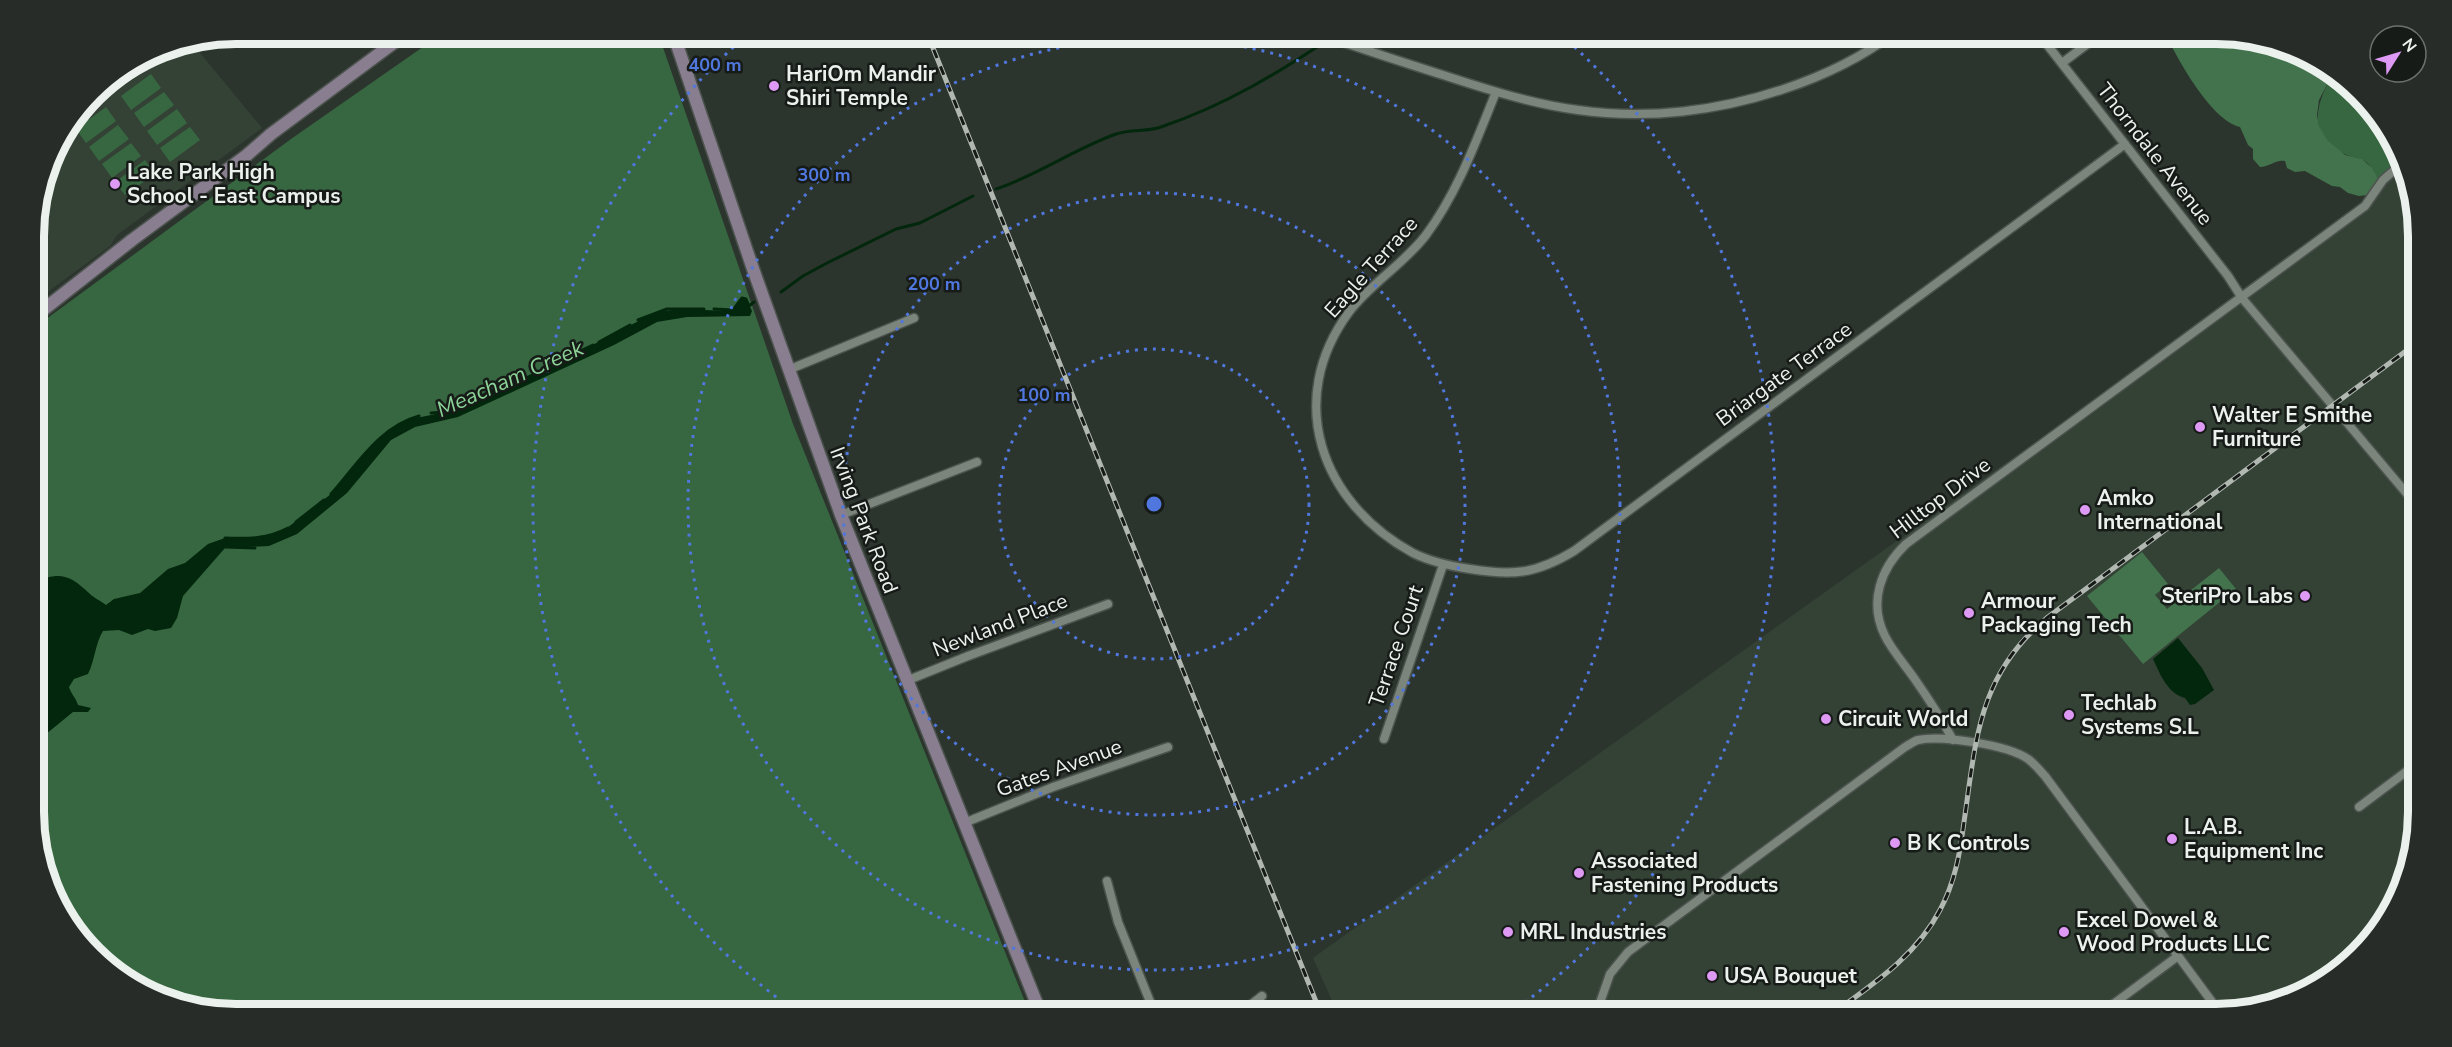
<svg xmlns="http://www.w3.org/2000/svg" width="2452" height="1047" font-family="'Nunito Sans',sans-serif">
<style>
.built{fill:#344236}
.green{fill:#376741}
.forest{fill:#43734c}
.water{fill:#02270c}
.lines{fill:none;stroke-linecap:round;stroke-linejoin:round}
.stream{stroke:#02270c;stroke-width:3}
.minor-casing{stroke:#4c534e;stroke-width:11}
.secondary-casing{stroke:#4c534e;stroke-width:15}
.minor{stroke:#7b857c;stroke-width:8}
.secondary{stroke:#887e8f;stroke-width:12}
.rail-casing{stroke:#b1b8b2;stroke-width:5}
.rail{stroke:#171b18;stroke-width:3;stroke-dasharray:9;stroke-linecap:butt}
.ring{fill:none;stroke:#5077dd;stroke-width:3;stroke-dasharray:3 6}
.poi-dot{fill:#dd99f3;stroke:#171b18;stroke-width:2}
.labels{text-anchor:middle;dominant-baseline:central;stroke-width:5;stroke-linejoin:round;paint-order:stroke}
.poi-label{font-size:21px;font-weight:bold;fill:#ebf1ec;stroke:#171b18;text-anchor:start}
.street-label{font-size:21px;fill:#ebf1ec;stroke:#171b18}
.water-label{font-size:22px;font-style:italic;fill:#8bd397;stroke:#171b18}
.rim{fill:none;stroke:#ebf1ec;stroke-width:8}
.centre{fill:#5077dd;stroke:#171b18;stroke-width:3}
.ring-label{font-size:18px;text-anchor:middle;font-weight:bold;fill:#5077dd;stroke:#171b18;stroke-width:5;stroke-linejoin:round;paint-order:stroke}
</style>
<rect width="100%" height="100%" fill="#2c352d"/>
<path class="built" d="M191,42L262,128L117,235L110,246L34,302L33,222L54,146L102,83L158,48Z
M2399,166L2417,209L2419,812L2404,889L2377,935L2329,980L2229,1014H1338L1313,958L2349,218Z"/>
<path class="green" d="M443,33H658L793,424L1030,1014H236L158,999L75,935L35,838L34,328L291,139Z
M151,74L161,88L131,110L121,96Z
M2331,77L2377,112L2397,161L2378,183C2374,172 2370,161 2358,158C2354,157 2348,156 2344,154C2308,134 2315,107 2331,77Z
M164,92L174,105L144,127L134,113Z
M106,107L116,121L86,143L76,129Z
M177,109L187,123L157,145L147,131Z
M118,125L129,139L99,161L89,147Z
M190,127L200,140L170,162L160,148Z
M131,143L141,156L112,178L102,164Z
M145,160L155,174L125,195L115,182Z"/>
<path class="forest" d="M2165,33H2216L2294,48L2331,77L2319,100L2317,115L2319,126L2327,140L2345,155L2362,159L2372,168L2377,177L2378,183L2368,195L2359,196L2348,193L2340,187L2332,186L2305,171L2295,172L2287,168L2285,161C2276,159 2269,167 2260,167L2253,159V149L2248,145L2240,127C2211,120 2178,60 2165,33Z
M2142,552L2168,584L2155,595L2167,609L2219,568L2236,589L2143,664L2087,596Z"/>
<path class="water" d="M742,298L746,299L752,311L750,316L687,317L657,322L614,345L458,417L415,427L391,440L347,493L297,534L269,546L225,548L183,596L177,618L171,628L155,631L148,629L132,635L119,630L103,631C95,644 95,660 88,674L74,679L69,687C71,694 76,698 78,705L91,708L88,712H73L35,743L34,582C61,571 70,575 90,594C94,598 101,601 106,605L114,599L140,593L168,569L185,563L208,544L225,538L257,539L273,535L287,528L331,494L361,457L388,431L411,419L446,412L466,404L581,351L654,313L678,309L730,311L733,310Z
M2178,638L2202,668L2214,690L2195,704L2190,705L2185,698C2168,694 2160,674 2153,659Z"/>
<g class="lines">
<path class="stream" d="M996,189C1038,175 1074,149 1116,134C1131,129 1147,132 1161,127C1226,105 1282,71 1338,33
M781,292L803,276L827,263L896,229L920,223L973,196
M714,309L733,310L742,298L746,299L749,306L754,302
M638,320L667,309H704
M599,342L630,325
M542,369L593,345
M431,413L446,412L525,376
M331,494C357,465 379,427 419,416
M296,522L324,500
M225,541V538C249,539 267,539 288,528
M225,547L255,548"/>
<defs>
<path id="minor" d="M1316,33C1359,48 1402,62 1446,76C1489,90 1533,104 1578,110C1647,120 1719,111 1784,89C1823,76 1861,58 1894,33
M2038,33L2228,276L2242,298L2418,507
M2062,63L2102,33
M1496,92C1476,141 1458,192 1426,235C1404,264 1371,283 1349,312C1284,400 1321,503 1413,553C1431,562 1450,566 1470,569C1513,576 1536,574 1574,551L2125,144
M788,370L914,318
M841,515L977,462
M906,681L968,656L1108,604
M1384,739L1443,565
M1953,740C1941,718 1928,698 1914,678C1904,664 1892,650 1885,636C1868,602 1881,568 1906,544L2365,206L2383,180L2399,166
M2359,807L2419,762
M964,823L1053,787L1168,747
M1107,881L1118,922L1155,1014
M1239,1014L1262,996
M1596,1014L1610,974L1628,952L1905,747C1909,745 1914,741 1918,740C1942,735 2008,745 2028,759C2035,764 2040,771 2045,776L2221,1014
M2100,1014L2178,956"/>
<path id="secondary" d="M673,33L752,266L841,515L1041,1014
M34,317L132,240L247,155L271,134L407,33"/>
</defs>
<use href="#minor" class="minor-casing"/>
<use href="#secondary" class="secondary-casing"/>
<use href="#minor" class="minor"/>
<use href="#secondary" class="secondary"/>
<defs>
<path id="rail" d="M927,33L1321,1014
M1832,1014C1873,984 1916,956 1940,910C1955,882 1960,853 1964,822C1976,740 1978,674 2048,617L2418,342"/>
</defs>
<use href="#rail" class="rail-casing"/>
<use href="#rail" class="rail"/>
</g>
<g class="ring">
<circle cx="1154" cy="504" r="155"/>
<circle cx="1154" cy="504" r="311"/>
<circle cx="1154" cy="504" r="466"/>
<path d="M798 1013A621 621 0 0 1 747 35M1561 35A621 621 0 0 1 1510 1013"/>
</g>
<g class="poi-dot">
<circle cx="774" cy="86" r="6"/>
<circle cx="115" cy="184" r="6"/>
<circle cx="2200" cy="427" r="6"/>
<circle cx="2085" cy="510" r="6"/>
<circle cx="2305" cy="596" r="6"/>
<circle cx="1969" cy="613" r="6"/>
<circle cx="2069" cy="715" r="6"/>
<circle cx="1826" cy="719" r="6"/>
<circle cx="2172" cy="839" r="6"/>
<circle cx="1895" cy="843" r="6"/>
<circle cx="1579" cy="873" r="6"/>
<circle cx="1508" cy="932" r="6"/>
<circle cx="2064" cy="932" r="6"/>
<circle cx="1712" cy="976" r="6"/>
</g>
<g class="labels">
<g class="poi-label">
<text x="786" y="74">HariOm Mandir<tspan x="786" dy="24">Shiri Temple</tspan></text>
<text x="127" y="172">Lake Park High<tspan x="127" dy="24">School - East Campus</tspan></text>
<text x="2212" y="415">Walter E Smithe<tspan x="2212" dy="24">Furniture</tspan></text>
<text x="2097" y="498">Amko<tspan x="2097" dy="24">International</tspan></text>
<text x="2293" y="596" text-anchor="end">SteriPro Labs</text>
<text x="1981" y="601">Armour<tspan x="1981" dy="24">Packaging Tech</tspan></text>
<text x="2081" y="703">Techlab<tspan x="2081" dy="24">Systems S.L</tspan></text>
<text x="1838" y="719">Circuit World</text>
<text x="2184" y="827">L.A.B.<tspan x="2184" dy="24">Equipment Inc</tspan></text>
<text x="1907" y="843">B K Controls</text>
<text x="1591" y="861">Associated<tspan x="1591" dy="24">Fastening Products</tspan></text>
<text x="2076" y="920">Excel Dowel &amp;<tspan x="2076" dy="24">Wood Products LLC</tspan></text>
<text x="1520" y="932">MRL Industries</text>
<text x="1724" y="976">USA Bouquet</text>
</g>
<g class="street-label">
<text transform="translate(2155 154) rotate(52)">Thorndale Avenue</text>
<text transform="translate(1371 267) rotate(-48)">Eagle Terrace</text>
<text transform="translate(1784 374) rotate(-36)">Briargate Terrace</text>
<text transform="translate(1940 498) rotate(-37)">Hilltop Drive</text>
<text transform="translate(864 520) rotate(69)">Irving Park Road</text>
<text transform="translate(1000 625) rotate(-21)">Newland Place</text>
<text transform="translate(1396 646) rotate(-71)">Terrace Court</text>
<text transform="translate(1059 768) rotate(-20)">Gates Avenue</text>
</g>
<g class="water-label">
<text transform="translate(510 379) rotate(-24)">Meacham Creek</text>
</g>
</g>
<path d="M0 0H2452V1047H0ZM236 44H2216A192 192 0 0 1 2408 236V812A192 192 0 0 1 2216 1004H236A192 192 0 0 1 44 812V236A192 192 0 0 1 236 44Z" fill="#282c29" fill-rule="evenodd"/>
<path class="rim" d="M236 44H2216A192 192 0 0 1 2408 236V812A192 192 0 0 1 2216 1004H236A192 192 0 0 1 44 812V236A192 192 0 0 1 236 44Z"/>
<circle cx="1154" cy="504" r="9" class="centre"/>
<g class="ring-label">
<text x="715" y="71">400 m</text>
<text x="824" y="181">300 m</text>
<text x="934" y="290">200 m</text>
<text x="1044" y="401">100 m</text>
</g>
<g transform="translate(2398 54) rotate(53)"><circle r="28" fill="#171b18" stroke="#6c716d" stroke-width="1.5"/>
<path d="M0-4.5L10 22L0 15L-10 22Z" fill="#dd99f3"/>
<text y="-9" font-size="16" font-weight="bold" text-anchor="middle" fill="#ebf1ec">N</text>
</g>
</svg>
